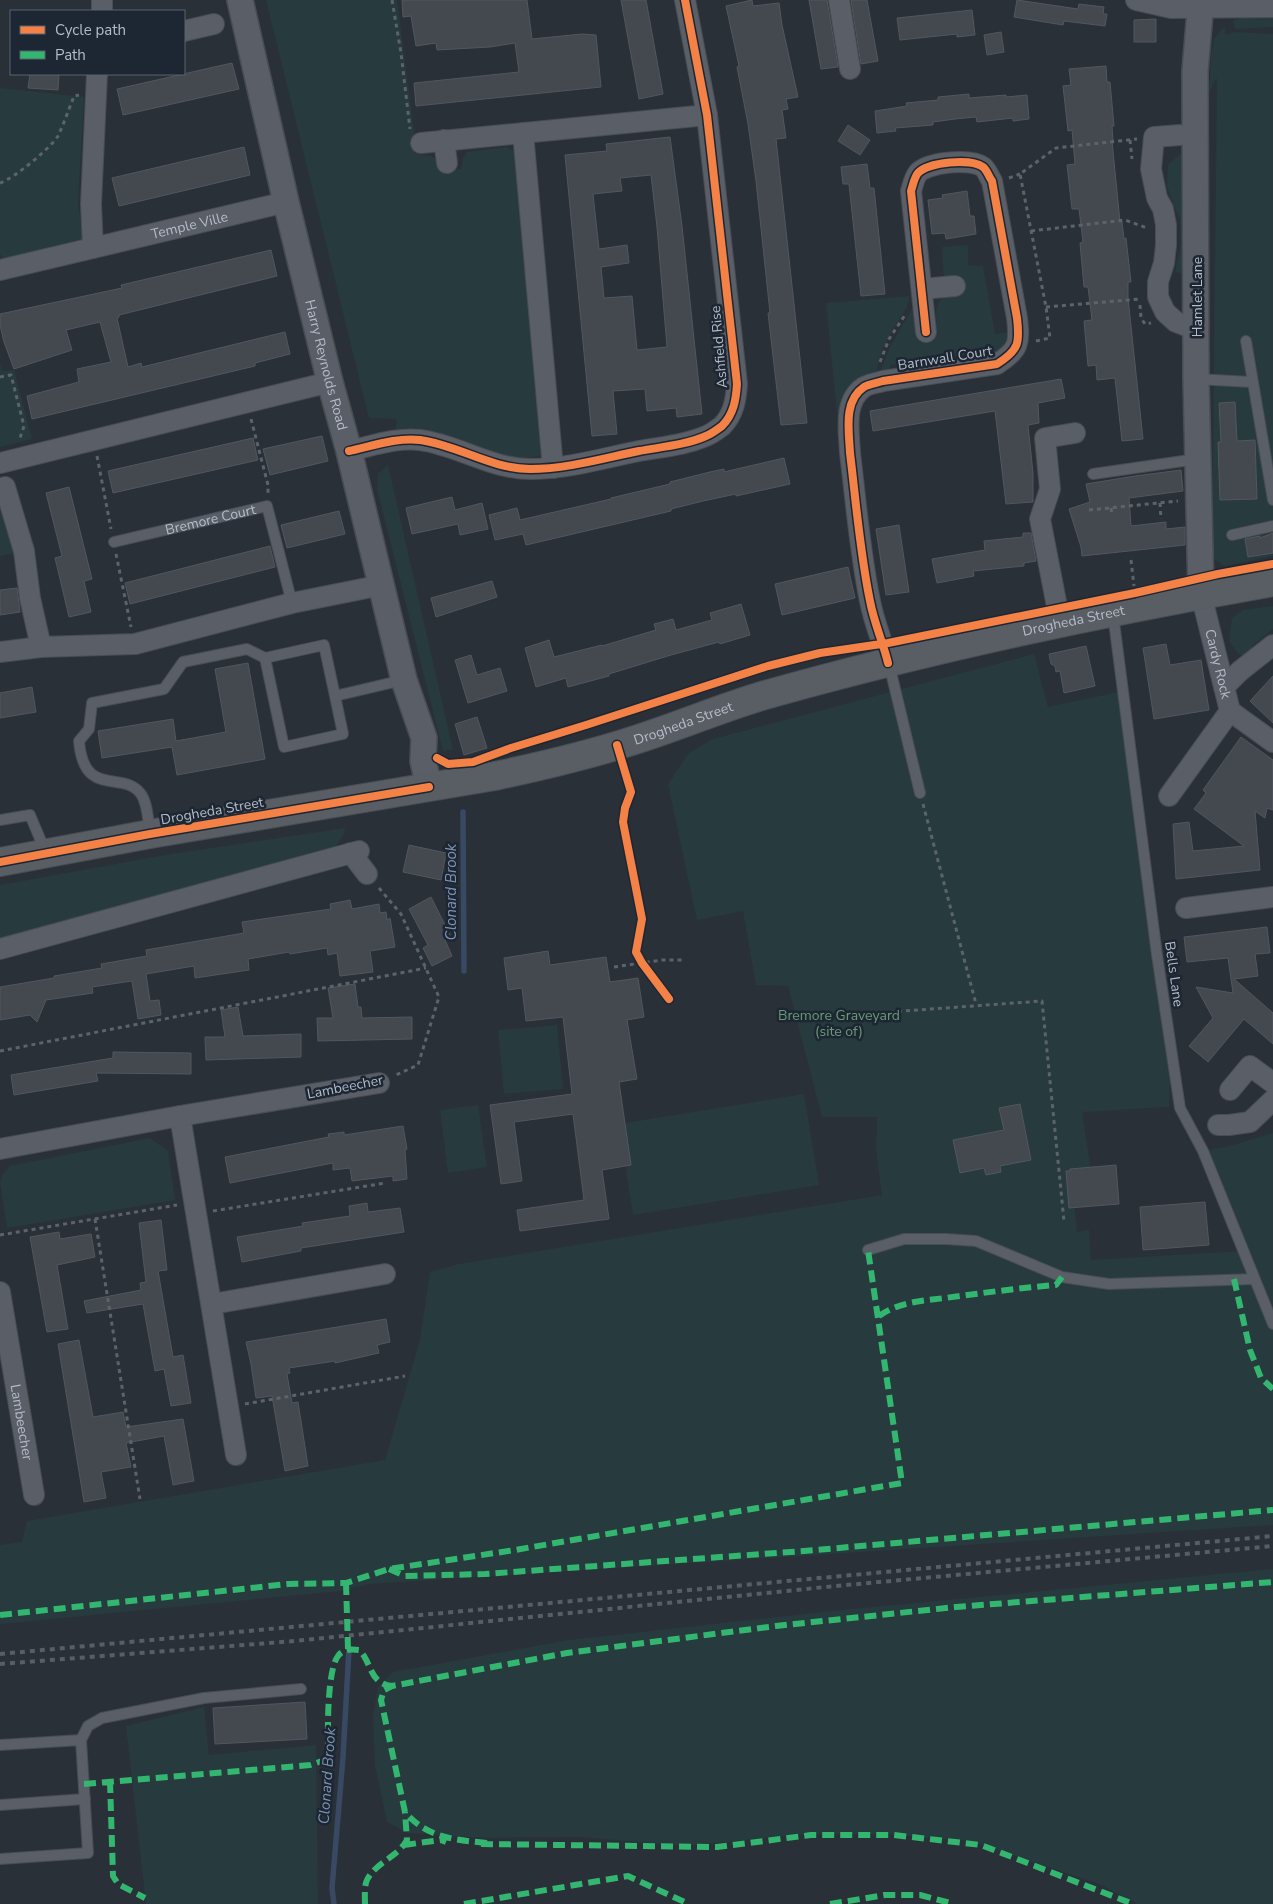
<svg xmlns="http://www.w3.org/2000/svg" width="1273" height="1904" font-family="'Nunito Sans',sans-serif">
<style>
.green{fill:#273a3e}
.lines{fill:none;stroke-linecap:round;stroke-linejoin:round}
.stream{stroke:#384963;stroke-width:5.5}
.building{fill:#444950;stroke:#52575f;fill-rule:evenodd}
.service-casing{stroke:#484c53;stroke-width:12}
.minor-casing{stroke:#484c53;stroke-width:22}
.tertiary-casing{stroke:#484c53;stroke-width:28}
.secondary-casing{stroke:#484c53;stroke-width:30}
.path{stroke:#5d636a;stroke-width:3;stroke-dasharray:4 4;stroke-linecap:butt}
.service{stroke:#5a5e66;stroke-width:10}
.minor{stroke:#5a5e66;stroke-width:20}
.tertiary{stroke:#5a5e66;stroke-width:25}
.secondary{stroke:#595d64;stroke-width:28}
.rail{stroke:#595d64;stroke-width:4;stroke-dasharray:5 5;stroke-linecap:butt}
.quiet{stroke:#33b770;stroke-width:6;stroke-dasharray:12 6;stroke-linecap:butt}
.cycleway-casing{stroke:#1d2633;stroke-width:11}
.cycleway{stroke:#f48246;stroke-width:8}
.labels{text-anchor:middle;dominant-baseline:central;stroke-width:5;stroke-linejoin:round;paint-order:stroke}
.street-label{font-size:14px;fill:#b4bcc9;stroke:#1d2633}
.park-label{font-size:14px;fill:#6b9a76;stroke:#1d2633}
.water-label{font-size:15px;font-style:italic;fill:#7c92b1;stroke:#1d2633}
</style>
<rect width="100%" height="100%" fill="#2a3038"/>
<path class="green" d="M266,0H397L417,154L431,156L438,160L442,172L461,169L463,158L467,152L506,147L516,152L542,455L502,465L394,441L397,419L369,418Z
M1242,18H1273V27L1235,29L1233,21Z
M1225,26V34L1236,32L1273,34V556L1225,566L1212,558L1217,78L1214,81L1209,94L1211,55L1214,39Z
M0,88L84,97L78,203L83,238L77,246L12,261L3,258L0,254Z
M1180,154L1185,156L1187,274L1175,272L1181,245L1180,218L1173,204L1167,186L1168,165Z
M968,245V265L983,266L995,334L1010,332L1011,340L997,355L983,358L981,352L890,365V372L879,374L890,347L916,302L921,336L937,334C937,323 932,303 945,296L942,247Z
M910,296L907,307L891,332L882,350L875,377L841,450L826,303Z
M0,363L2,371L14,370L32,439L0,447Z
M388,465L453,750L443,751L377,489L378,474Z
M0,486L24,551L0,556Z
M1273,606V629L1252,646L1254,652L1249,658L1238,654L1229,640L1232,618L1243,610Z
M1034,654L1048,707L1118,692L1170,1071L1169,1107L1082,1112L1091,1171L1071,1173L1077,1232L1089,1230L1091,1260L1242,1251L1203,1151L1230,1146L1273,1133V1525L370,1584L340,1591L0,1624V1545L22,1542L27,1521L385,1460L420,1340L430,1272L459,1264L882,1195L876,1152L877,1117H822L788,986L756,985L743,911L697,920L668,784L689,753L713,739Z
M345,828L344,834L334,849L0,942V885L165,855Z
M557,1025L563,1089L504,1094L498,1030Z
M804,1094L819,1185L633,1215L619,1124Z
M478,1105L487,1167L448,1173L440,1110Z
M150,1138L168,1151L175,1200L7,1228L0,1182L2,1175L10,1166Z
M1273,1569V1904H1138L1099,1884L970,1841L882,1834L792,1835L687,1846L579,1837L483,1838L408,1833L387,1822L375,1765L373,1715L378,1687L393,1672L569,1640L832,1611Z
M204,1707L209,1755L316,1745L318,1904H146L126,1726Z"/>
<g class="lines">
<path class="stream" d="M463,812L464,971
M334,1904L332,1888L343,1757L349,1649"/>
</g>
<path class="building" d="M402,0H527L532,39L582,34L596,35L601,87L416,106L414,83L519,72L515,43L490,47L437,50L436,43L416,46L411,16L403,17Z
M621,0H646L663,94L639,99Z
M752,0L753,6L779,3L782,25L798,97L786,99L788,109L782,110L786,138L776,139L807,423L781,425L768,313H770L756,181L748,124L737,67L739,66L726,6Z
M809,0H827L838,67L821,69Z
M851,0H867L878,61L861,64Z
M1017,0L1078,9L1079,4L1104,7L1103,14H1107L1105,26L1064,21L1063,25L1014,17Z
M972,10L975,35L957,37V34L900,40L897,18Z
M1156,19V42H1134V20Z
M1001,32L1004,52L987,55L984,35Z
M232,63L239,89L123,115L117,89Z
M1106,66L1107,82H1110L1114,126H1112L1113,141H1112L1120,222H1122L1124,239L1126,238L1131,282H1128V298L1143,439L1122,441L1115,378L1097,380L1096,365L1088,366L1084,321L1092,320L1088,287H1084L1080,243L1083,242L1079,209H1072L1067,165L1075,164L1072,130L1068,131L1063,86L1071,85L1069,69Z
M30,74H59L58,90L28,88Z
M969,94V98L1006,95V97L1027,95L1029,119L1013,121V118L977,122L976,117L955,119L933,122V125L895,128L896,131L877,133L875,111L907,106L906,103L938,100V97Z
M848,125L870,140L860,155L838,141Z
M670,137L682,226L702,414L677,417L676,408L647,411L645,389L613,391L617,434L592,436L565,155L607,151L606,144ZM651,175L657,227L667,347L637,350L632,296L604,298L601,267L629,263L627,245L599,249L593,194L622,191L620,178Z
M244,147L250,175L119,206L112,178Z
M867,164L870,188H874L885,294L861,296L849,184H843L841,167Z
M967,191L970,216H974L976,234L946,239L945,233L932,234L928,200L943,198L942,195Z
M271,250L277,276L119,315V317L117,318L128,367L141,363L142,367L285,332L290,354L255,363V366L32,419L27,396L79,382L77,369L111,362L100,322L66,330L72,350L14,369L4,342L0,325V314L94,294L122,288L121,285Z
M1061,379L1065,398L1038,403L1039,423L1028,425L1033,473V502L1006,504L995,411L873,431L870,411Z
M1235,402L1237,441L1255,440L1257,499L1220,500L1218,442H1221L1219,403Z
M322,436L328,461L270,475L263,449Z
M253,438L258,460L113,493L108,471Z
M784,458L790,484L736,496V494L703,501L671,509V511L526,545L523,534L495,540L489,515L517,508L520,520L611,499V498L670,484V482L710,472L724,469V472Z
M1181,470L1183,491L1129,498L1131,526L1166,522V529L1185,527V545L1082,556L1081,547L1069,509L1090,502L1086,484L1135,476Z
M69,487L92,579L84,581L91,612L69,617L55,558L62,556L46,493Z
M452,497L455,510L482,503L488,529L460,535L458,524L412,534L406,508Z
M339,511L345,534L287,548L281,525Z
M899,525L909,592L886,595L876,529Z
M1023,533H1031L1036,561L1024,563V566L973,571L974,576L937,583L932,559L985,550L984,541L1023,537Z
M1273,533V553L1248,557L1245,539L1260,536V538Z
M270,546L275,567L130,604L125,583Z
M848,567L855,598L782,615L775,584Z
M492,581L497,597L436,617L431,598Z
M17,588L20,612L0,615V590Z
M741,604L750,635L720,644L719,642L671,655L609,674V676L568,687L566,678L536,687L525,648L549,640L554,657L602,645V646L656,630L654,624L673,619L676,630L712,620L710,613Z
M1166,644L1170,665L1201,660L1209,710L1154,719L1143,648Z
M1086,646L1095,686L1064,693L1060,671L1056,672L1055,666L1051,664L1049,654Z
M471,655L477,675L500,668L507,691L468,703L455,660Z
M248,663L265,759L177,775L172,747L102,758L98,731L173,719L176,741L226,732L215,669Z
M1273,676V723L1250,701Z
M32,687L36,712L0,718V693Z
M477,717L487,748L464,755L455,724Z
M1241,737L1273,760V810L1267,808L1265,818L1255,811L1260,870L1176,879L1173,824L1189,822L1193,851L1244,846L1194,809L1206,793L1203,790Z
M409,845L446,853L441,880L403,872Z
M431,897L451,937L445,940L452,956L432,966L423,948L428,945L409,909Z
M350,900L352,909L379,904L380,913L386,912L387,920L390,918L395,947L370,951L373,972L340,976L337,953L328,955L327,948L290,954L289,952L248,959L249,970L195,978L194,966L146,974L150,1001L159,1000L161,1015L138,1019L132,981L92,987L93,993L46,1000L37,1022L30,1015L0,1020V987L54,978V976L102,968L101,964L147,956L146,950L244,933L242,922L331,909L330,904Z
M1267,927L1270,953L1255,954L1258,976L1234,979L1273,1013V1044L1244,1019L1208,1062L1189,1046L1213,1018L1196,987L1233,993L1228,958L1187,962L1184,937Z
M548,951L550,965L606,957L610,982L638,978L644,1017L627,1020L637,1079L619,1082L631,1165L602,1170L609,1219L520,1231L517,1210L584,1200L573,1114L514,1122L522,1181L501,1184L490,1105L572,1094L563,1017L526,1021L522,988L508,990L504,958Z
M355,984L358,1007H361L362,1018L412,1017V1039L318,1041L317,1018H333L328,988Z
M238,1007L243,1036L301,1034V1057L206,1060L205,1037H225L221,1010Z
M113,1052L191,1053V1074L96,1073L98,1081L14,1095L11,1075L113,1058Z
M1020,1104L1031,1160L1000,1166L1001,1172L986,1175L984,1168L960,1173L953,1140L1004,1130L999,1108Z
M403,1126L407,1149L405,1150L407,1179L393,1181V1176L352,1181L350,1168L333,1170V1163L230,1183L225,1157L329,1137L328,1134L344,1132V1135Z
M1116,1165L1119,1204L1069,1208L1066,1171H1070V1169Z
M1205,1202L1209,1245L1143,1250L1140,1207Z
M367,1203L368,1212L400,1208L404,1232L301,1248V1251L242,1262L237,1237L303,1226L302,1223L350,1216L349,1206Z
M161,1220L167,1270L158,1271L173,1357L183,1355L191,1403L171,1406L164,1369L155,1371L143,1304L87,1313L84,1301L141,1290L140,1283L146,1282L139,1223Z
M59,1232L60,1239L91,1234L95,1257L57,1265L68,1329L47,1332L30,1237Z
M386,1319L390,1342L377,1345L379,1353L335,1363V1361L289,1368L290,1373L287,1374L292,1403L298,1402L308,1466L285,1471L272,1396L256,1398L251,1364L246,1342Z
M79,1340L93,1417L123,1412L126,1427L183,1419L194,1481L173,1485L164,1436L126,1443L131,1467L101,1472L106,1498L84,1502L58,1344Z
M305,1702L307,1739L215,1744L213,1708Z"/>
<g class="lines">
<defs>
<g id="service">
<path d="M1246,341L1273,500"/>
<path d="M1196,379L1251,382"/>
<path d="M1093,474L1197,459"/>
<path d="M1232,535L1273,526"/>
<path id="s1" d="M114,542L267,506L292,603"/>
<path d="M1113,614L1157,955L1180,1108L1203,1151L1273,1324"/>
<path d="M889,664L920,793"/>
<path d="M335,696L324,645L265,658L284,747L343,734L335,696L403,680"/>
<path d="M0,820L30,815L46,853"/>
<path d="M150,833C148,822 148,804 141,794C123,769 84,800 79,741L89,729L92,703L164,689L183,662L247,649L265,658"/>
<path d="M868,1250L904,1239H946L976,1241L1062,1277L1109,1284L1254,1279"/>
<path d="M81,1740L88,1726L102,1718L204,1698L301,1689"/>
<path d="M0,1745L81,1740L88,1853L0,1859"/>
<path d="M0,1805L85,1799"/>
</g>
<g id="minor">
<path d="M839,0L850,69"/>
<path d="M1136,0L1171,8L1273,7"/>
<path d="M102,11V0"/>
<path d="M184,31L214,24"/>
<path d="M523,133L553,468"/>
<path d="M1180,135L1154,137L1151,169L1157,198L1163,209L1166,225V245L1164,263L1158,282V297L1165,312L1176,322L1197,330"/>
<path d="M444,140L447,163"/>
<path d="M421,143L707,115"/>
<path id="s2" d="M93,248L286,202"/>
<path d="M0,270L93,248L91,204L97,74"/>
<path d="M922,289L955,286"/>
<path d="M349,451C372,446 397,437 420,440C458,445 491,469 530,469C567,469 604,458 639,451C661,447 686,445 706,436C711,434 718,429 722,426C734,414 736,399 737,384L707,115L685,0"/>
<path d="M0,463L330,382"/>
<path d="M5,487L24,551L30,598L41,647"/>
<path id="s3" d="M1201,594L1230,711L1273,742"/>
<path d="M1060,622L1040,519L1050,489L1045,438L1075,433"/>
<path d="M0,652L41,647L135,644L292,603L382,585"/>
<path d="M888,663C883,642 874,623 870,601C860,553 856,502 850,453C849,431 843,401 864,387C869,384 877,383 883,381L997,364C1019,350 1020,343 1017,318L992,181C989,177 987,170 983,167C971,158 928,162 918,173C914,178 913,185 911,191L926,332"/>
<path d="M1224,687L1240,671L1273,645"/>
<path d="M1169,796L1230,711"/>
<path d="M351,853L367,874"/>
<path d="M1186,908L1273,897"/>
<path d="M0,949L359,851"/>
<path d="M1230,1090L1250,1066L1273,1083"/>
<path d="M180,1116L236,1455"/>
<path d="M1218,1125H1229L1250,1122L1273,1100"/>
<path d="M0,1149L180,1116L379,1083"/>
<path id="s4" d="M0,1292L34,1495"/>
<path d="M212,1304L385,1274"/>
</g>
<g id="tertiary">
<path id="s5" d="M240,0L286,202L330,382L349,451L404,680L424,738L423,761L429,787"/>
<path d="M1201,594L1196,379L1195,71L1201,0"/>
</g>
<g id="secondary">
<path id="s6" d="M0,862L150,834L495,776C542,766 589,755 635,740C679,726 721,708 765,695C932,648 1102,612 1273,582"/>
</g>
</defs>
<use href="#service" class="service-casing"/>
<use href="#minor" class="minor-casing"/>
<use href="#tertiary" class="tertiary-casing"/>
<use href="#secondary" class="secondary-casing"/>
<path class="path" d="M392,0L401,53L410,129
M1130,140L1132,159
M1009,178L1020,174
M0,183C13,179 51,148 58,136C64,123 69,109 74,96L79,95
M1031,231L1125,220L1147,228
M1140,305L1141,318L1145,324L1151,323
M1046,307L1140,299
M1036,341L1050,338L1046,307L1020,174L1056,148L1137,139
M880,362L889,339L905,315
M0,377L11,375L24,426L20,438
M251,419L268,485V493
M97,456L111,529
M1160,503L1161,519
M1111,508L1112,515
M1089,510L1178,501
M116,554L131,627
M1131,560L1134,586
M923,804L976,1004
M379,888L401,914L439,997L418,1065L396,1075
M614,967L662,960H682
M890,1012L1042,1001L1064,1221
M0,1051L426,968
M213,1211L385,1183
M95,1219L140,1499
M0,1235L177,1205
M245,1404L405,1376"/>
<use href="#service" class="service"/>
<use href="#minor" class="minor"/>
<use href="#tertiary" class="tertiary"/>
<use href="#secondary" class="secondary"/>
<path class="rail" d="M0,1654L1273,1536
M0,1664L295,1641L825,1587L1273,1546"/>
<path class="quiet" d="M1234,1279L1250,1350L1261,1378L1273,1389
M879,1316C899,1302 921,1301 945,1298C982,1293 1019,1288 1056,1285L1062,1277
M389,1569L405,1576L485,1574L804,1551L1273,1510
M346,1583L348,1649
M0,1615L288,1584L346,1583L389,1569L515,1550L902,1483L868,1250
M110,1781L113,1876L118,1884L145,1898
M84,1784L310,1765L325,1760L329,1754C327,1735 327,1670 338,1656C343,1649 351,1649 359,1650C372,1662 369,1684 392,1686
M487,1843C455,1840 427,1838 405,1812L381,1700L384,1690L392,1686L567,1653L776,1626L956,1607L1273,1582
M481,1844L717,1847L811,1835H894L981,1845L1133,1904
M404,1845L441,1840L446,1842
M365,1904C365,1897 364,1886 367,1880C376,1862 398,1857 407,1840L405,1812
M464,1904L628,1876L689,1904
M830,1904L885,1895H920L954,1904"/>
<defs>
<path id="cycleway" d="M349,451C372,446 397,437 420,440C458,445 491,469 530,469C567,469 604,458 639,451C661,447 686,445 706,436C711,434 718,429 722,426C734,414 736,399 737,384L707,115L685,0
M888,663C883,642 874,623 870,601C860,553 856,502 850,453C849,431 843,401 864,387C869,384 877,383 883,381L997,364C1019,350 1020,343 1017,318L992,181C989,177 987,170 983,167C971,158 928,162 918,173C914,178 913,185 911,191L926,332
M617,745L631,792L625,808L623,822L642,919L636,952L642,963L669,999
M437,758L448,764L473,762L511,748L586,725L768,666L820,653L888,643L1135,593L1218,574L1273,564
M0,862L150,834L429,787"/>
</defs>
<use href="#cycleway" class="cycleway-casing"/>
<use href="#cycleway" class="cycleway"/>
</g>
<g class="labels">
<g class="street-label">
<text stroke="none"><textPath href="#s2" startOffset="99">Temple Ville</textPath></text>
<text transform="translate(1197 297) rotate(-90)">Hamlet Lane</text>
<text transform="translate(719 347) rotate(-95)">Ashfield Rise</text>
<text transform="translate(945 358) rotate(-9)">Barnwall Court</text>
<text stroke="none"><textPath href="#s5" startOffset="375">Harry Reynolds Road</textPath></text>
<text stroke="none"><textPath href="#s1" startOffset="99">Bremore Court</textPath></text>
<text stroke="none"><textPath href="#s6" startOffset="1102">Drogheda Street</textPath></text>
<text stroke="none"><textPath href="#s3" startOffset="72">Cardy Rock</textPath></text>
<text stroke="none"><textPath href="#s6" startOffset="698">Drogheda Street</textPath></text>
<text transform="translate(212 811) rotate(-10)">Drogheda Street</text>
<text transform="translate(1174 974) rotate(82)">Bells Lane</text>
<text transform="translate(345 1087) rotate(-11)">Lambeecher</text>
<text stroke="none"><textPath href="#s4" startOffset="132">Lambeecher</textPath></text>
</g>
<g class="park-label">
<text x="839" y="1015">Bremore Graveyard<tspan x="839" dy="16">(site of)</tspan></text>
</g>
<g class="water-label">
<text transform="translate(451 892) rotate(-90)">Clonard Brook</text>
<text transform="translate(327 1776) rotate(-86)">Clonard Brook</text>
</g>
</g>
<rect x="10" y="10" width="175" height="65" fill="#1d2633" stroke="#59626f"/>
<rect x="20" y="26" width="25" height="8" fill="#f48246" stroke="#59626f"/>
<text x="55" y="35" font-size="15" fill="#b4bcc9">Cycle path</text>
<rect x="20" y="51" width="25" height="8" fill="#33b770" stroke="#59626f"/>
<text x="55" y="60" font-size="15" fill="#b4bcc9">Path</text>
</svg>
